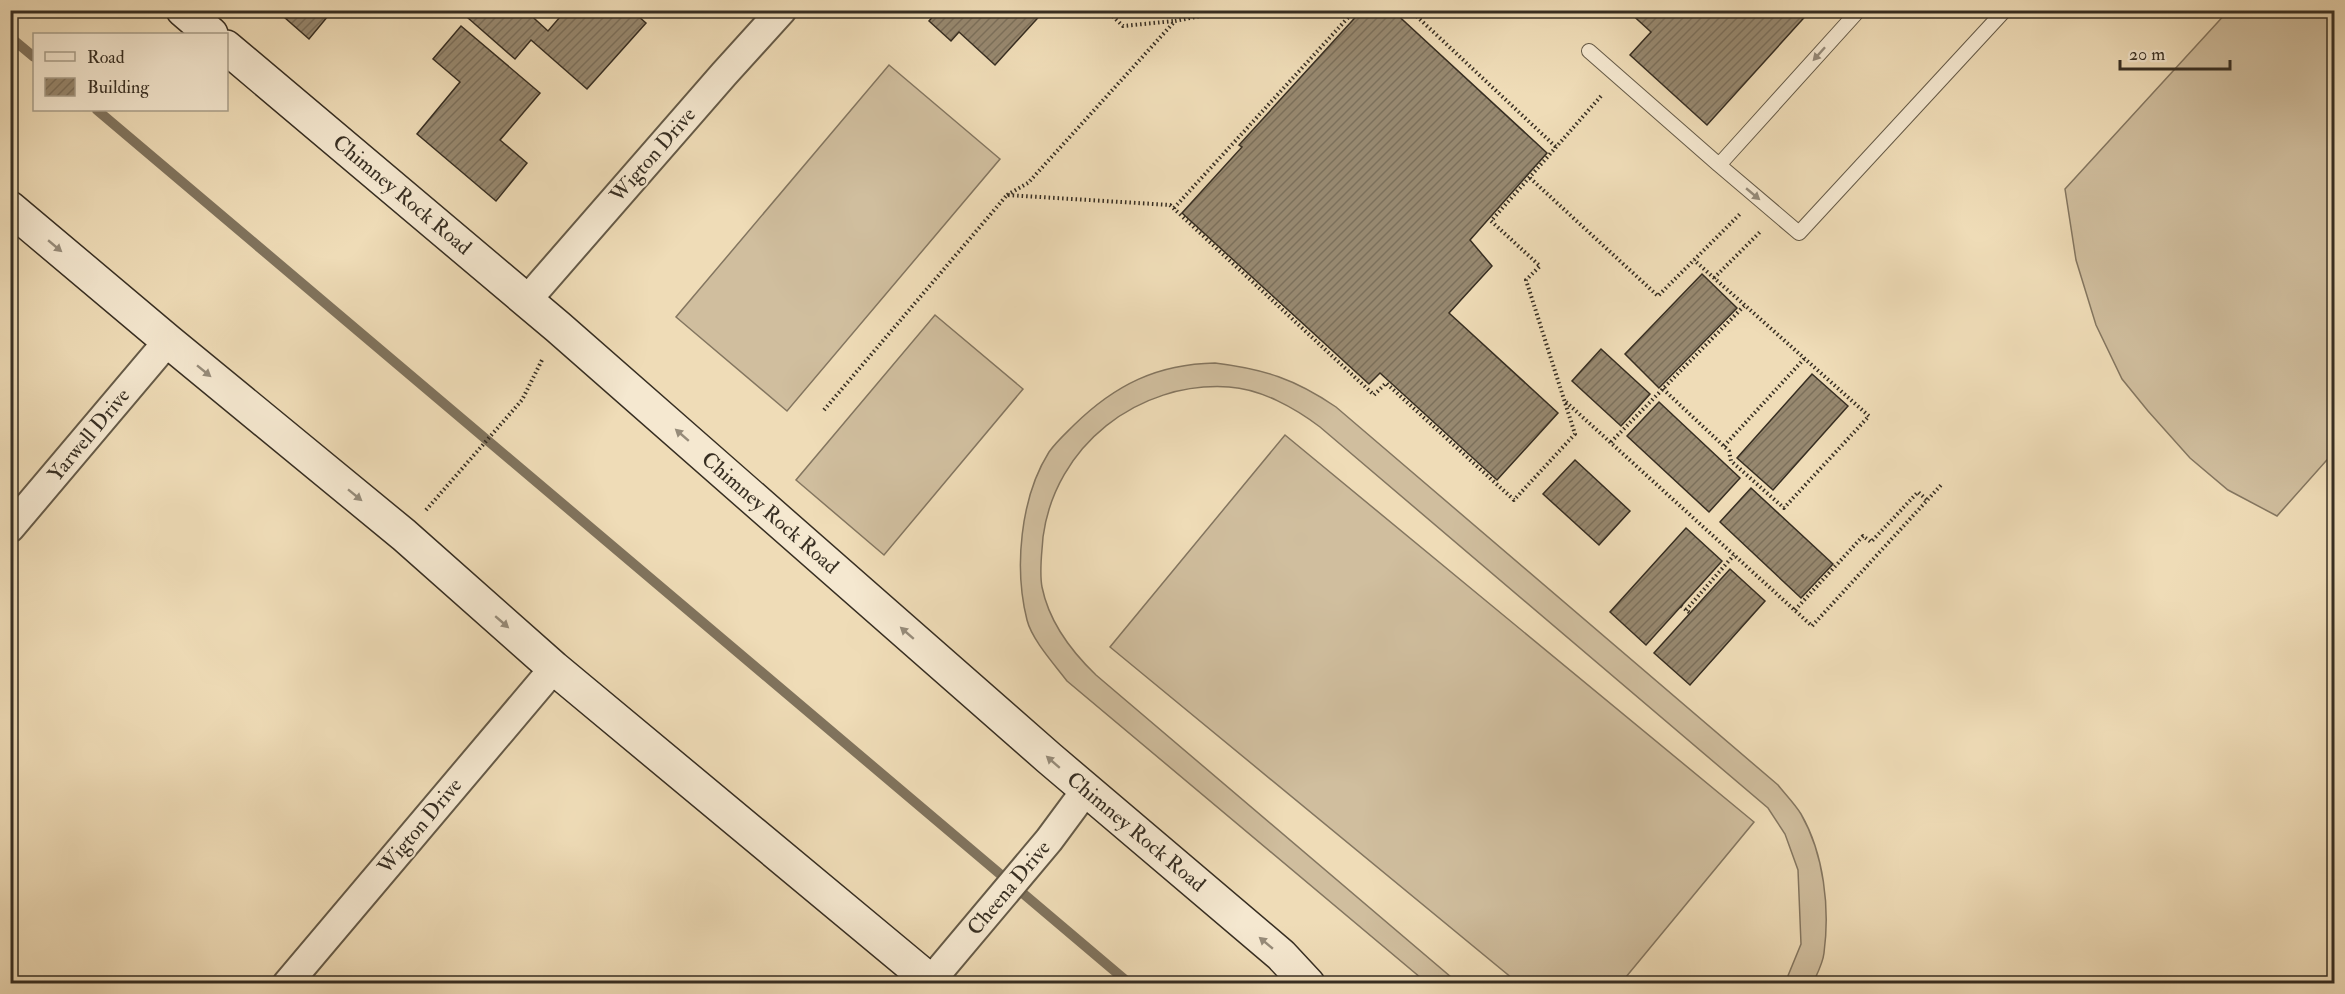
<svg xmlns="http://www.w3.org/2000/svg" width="2345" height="994" font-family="'IM FELL Double Pica',serif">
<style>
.pitch{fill:#d0be9e;stroke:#847660;stroke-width:1.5}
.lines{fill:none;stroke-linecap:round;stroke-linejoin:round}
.stream{stroke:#80735d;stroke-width:10}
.building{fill:url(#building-hatch);stroke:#372e22;stroke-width:1.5}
.lane-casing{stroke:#655a47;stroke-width:16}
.street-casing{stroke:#655a47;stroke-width:32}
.secondary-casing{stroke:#372e22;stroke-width:36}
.path{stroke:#372e22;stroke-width:4;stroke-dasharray:1.5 3;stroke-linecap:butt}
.lane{stroke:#f5e8d0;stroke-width:14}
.street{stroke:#f5e8d0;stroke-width:28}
.secondary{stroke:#f5e8d0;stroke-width:33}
.oneway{fill:#968b79}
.labels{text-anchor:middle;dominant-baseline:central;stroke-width:4.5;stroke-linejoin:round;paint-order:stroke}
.street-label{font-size:21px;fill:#372e22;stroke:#f5e8d0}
</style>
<defs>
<pattern id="building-hatch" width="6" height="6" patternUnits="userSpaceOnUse" patternTransform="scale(1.5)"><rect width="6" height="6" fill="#97886f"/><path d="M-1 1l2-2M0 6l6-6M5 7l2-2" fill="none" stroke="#7c705b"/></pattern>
</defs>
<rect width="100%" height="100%" fill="#efdcb7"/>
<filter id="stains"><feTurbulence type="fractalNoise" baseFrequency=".00333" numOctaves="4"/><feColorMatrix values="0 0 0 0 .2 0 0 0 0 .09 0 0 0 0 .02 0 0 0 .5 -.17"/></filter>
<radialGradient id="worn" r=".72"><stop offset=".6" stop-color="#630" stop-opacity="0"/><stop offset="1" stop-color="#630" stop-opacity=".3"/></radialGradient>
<path class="pitch" d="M2228,11H2334V452L2277,516L2228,490L2190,458L2148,411L2122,379L2096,325L2076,260L2065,189Z
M889,65L1000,159L787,411L676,317Z
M935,315L1023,389L884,555L796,480Z
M1215,363C1264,369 1295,379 1336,407L1778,785C1785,794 1795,804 1801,814C1824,854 1830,908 1824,953C1823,963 1817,974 1813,983H1785L1801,944L1798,870L1785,834L1768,808L1320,427C1295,408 1261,389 1229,387C1138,381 1055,446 1043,537C1042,553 1039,571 1042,587C1049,622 1071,651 1096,675L1458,983H1427L1067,681C1055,665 1032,640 1027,620C1014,569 1020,498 1049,452C1056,442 1065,434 1074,425C1115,385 1157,364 1215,363Z
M1285,435L1754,822L1621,983H1518L1110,647Z"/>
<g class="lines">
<path class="stream" d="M10,37L34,57
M97,110L1130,984"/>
</g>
<path class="building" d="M276,10H333L309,39Z
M475,10H525L548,31L566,10H631L646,23L587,89L531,40L515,59L468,18Z
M934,10H1045L995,65L959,32L951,41L929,21L936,13Z
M1362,10H1392L1547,153L1470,240L1492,266L1449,313L1558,413L1497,480L1380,373L1369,384L1182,213L1242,147L1239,145Z
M1627,10H1811L1707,125L1630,55L1651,32Z
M461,26L540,93L500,140L527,163L496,201L417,134L460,82L433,59Z
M1702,274L1737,308L1659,388L1625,354Z
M1601,349L1650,394L1621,426L1572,381Z
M1812,374L1848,406L1773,490L1737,458Z
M1659,402L1740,478L1709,512L1627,436Z
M1575,460L1630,511L1599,545L1543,494Z
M1751,488L1833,564L1801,598L1720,522Z
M1686,528L1722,561L1646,645L1610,612Z
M1730,569L1765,601L1690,685L1654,653Z"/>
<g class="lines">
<defs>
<path id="lane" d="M1859,10L1719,165L1799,233L2005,10
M1589,51L1719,165"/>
<path id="street" d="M527,300L724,74L782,10
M10,528L168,341
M287,984L554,668
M928,984L1049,840L1086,790"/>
<path id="secondary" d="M183,10L211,34
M226,47L558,327L1049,758L1281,955L1308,984
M10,208L168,341L404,535L554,668L934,984"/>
</defs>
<use href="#lane" class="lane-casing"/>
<use href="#street" class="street-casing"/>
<use href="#secondary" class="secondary-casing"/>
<path class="path" d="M1106,10L1123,26L1174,21
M1410,10L1556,147
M1530,178L1658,296L1740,214
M1007,195L1028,183L1175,21L1230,10
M1174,208L1355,10
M1714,278L1760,232
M1663,389L1729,451L1731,461L1784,508L1869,416L1694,260
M1566,402L1812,626L1942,484
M824,410L1007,195L1170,205L1374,395L1386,383L1514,500L1575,434L1526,280L1540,266L1491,221L1602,95
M1611,442L1744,306
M1724,446L1804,359
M426,510L522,400L542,360
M1681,606L1690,613
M1686,610L1734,555
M1795,610L1863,536L1871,542L1918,492L1927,500"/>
<use href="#lane" class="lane"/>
<use href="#street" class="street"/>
<use href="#secondary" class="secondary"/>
</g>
<defs><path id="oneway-solid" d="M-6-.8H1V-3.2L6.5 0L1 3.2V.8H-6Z" transform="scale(1.5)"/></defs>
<g class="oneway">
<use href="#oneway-solid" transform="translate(1819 54) rotate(132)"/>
<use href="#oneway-solid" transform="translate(1753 194) rotate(40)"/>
<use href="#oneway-solid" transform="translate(55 246) rotate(40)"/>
<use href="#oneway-solid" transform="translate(204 371) rotate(39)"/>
<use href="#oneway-solid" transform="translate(682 435) rotate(-139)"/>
<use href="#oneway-solid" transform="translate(355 495) rotate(39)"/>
<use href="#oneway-solid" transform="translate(502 622) rotate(41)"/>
<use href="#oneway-solid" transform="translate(907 633) rotate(-139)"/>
<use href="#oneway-solid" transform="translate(1053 762) rotate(-139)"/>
<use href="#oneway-solid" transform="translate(1266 943) rotate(-140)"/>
</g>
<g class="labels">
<g class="street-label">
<text transform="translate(653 155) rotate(-49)">Wigton Drive</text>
<text transform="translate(402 195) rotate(40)">Chimney Rock Road</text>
<text transform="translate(89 435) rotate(-50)">Yarwell Drive</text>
<text transform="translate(770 513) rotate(41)">Chimney Rock Road</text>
<text transform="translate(420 826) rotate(-50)">Wigton Drive</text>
<text transform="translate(1136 832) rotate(40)">Chimney Rock Road</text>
<text transform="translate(1009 888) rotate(-50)">Cheena Drive</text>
</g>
</g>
<rect width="2345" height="994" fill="none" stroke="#efdcb7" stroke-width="36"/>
<rect x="12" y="12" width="2321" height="970" fill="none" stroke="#372e22" stroke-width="3"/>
<rect x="18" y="18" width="2309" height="958" fill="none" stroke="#372e22" stroke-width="1.5"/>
<rect x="33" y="33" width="195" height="78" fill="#f5e8d0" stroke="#a99e8a" stroke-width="1.5"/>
<rect x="45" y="52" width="30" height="9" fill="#f5e8d0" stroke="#a99e8a" stroke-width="1.5"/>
<text x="87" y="63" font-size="18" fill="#372e22">Road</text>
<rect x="45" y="78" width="30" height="18" fill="url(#building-hatch)" stroke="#a99e8a" stroke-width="1.5"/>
<text x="87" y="93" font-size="18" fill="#372e22">Building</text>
<path d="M2120 60v9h110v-9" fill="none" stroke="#372e22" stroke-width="3"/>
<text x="2129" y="60" font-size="18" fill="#372e22" stroke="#f5e8d0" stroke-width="4.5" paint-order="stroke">20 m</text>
<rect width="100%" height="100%" filter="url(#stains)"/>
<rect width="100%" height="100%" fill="url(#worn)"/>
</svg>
